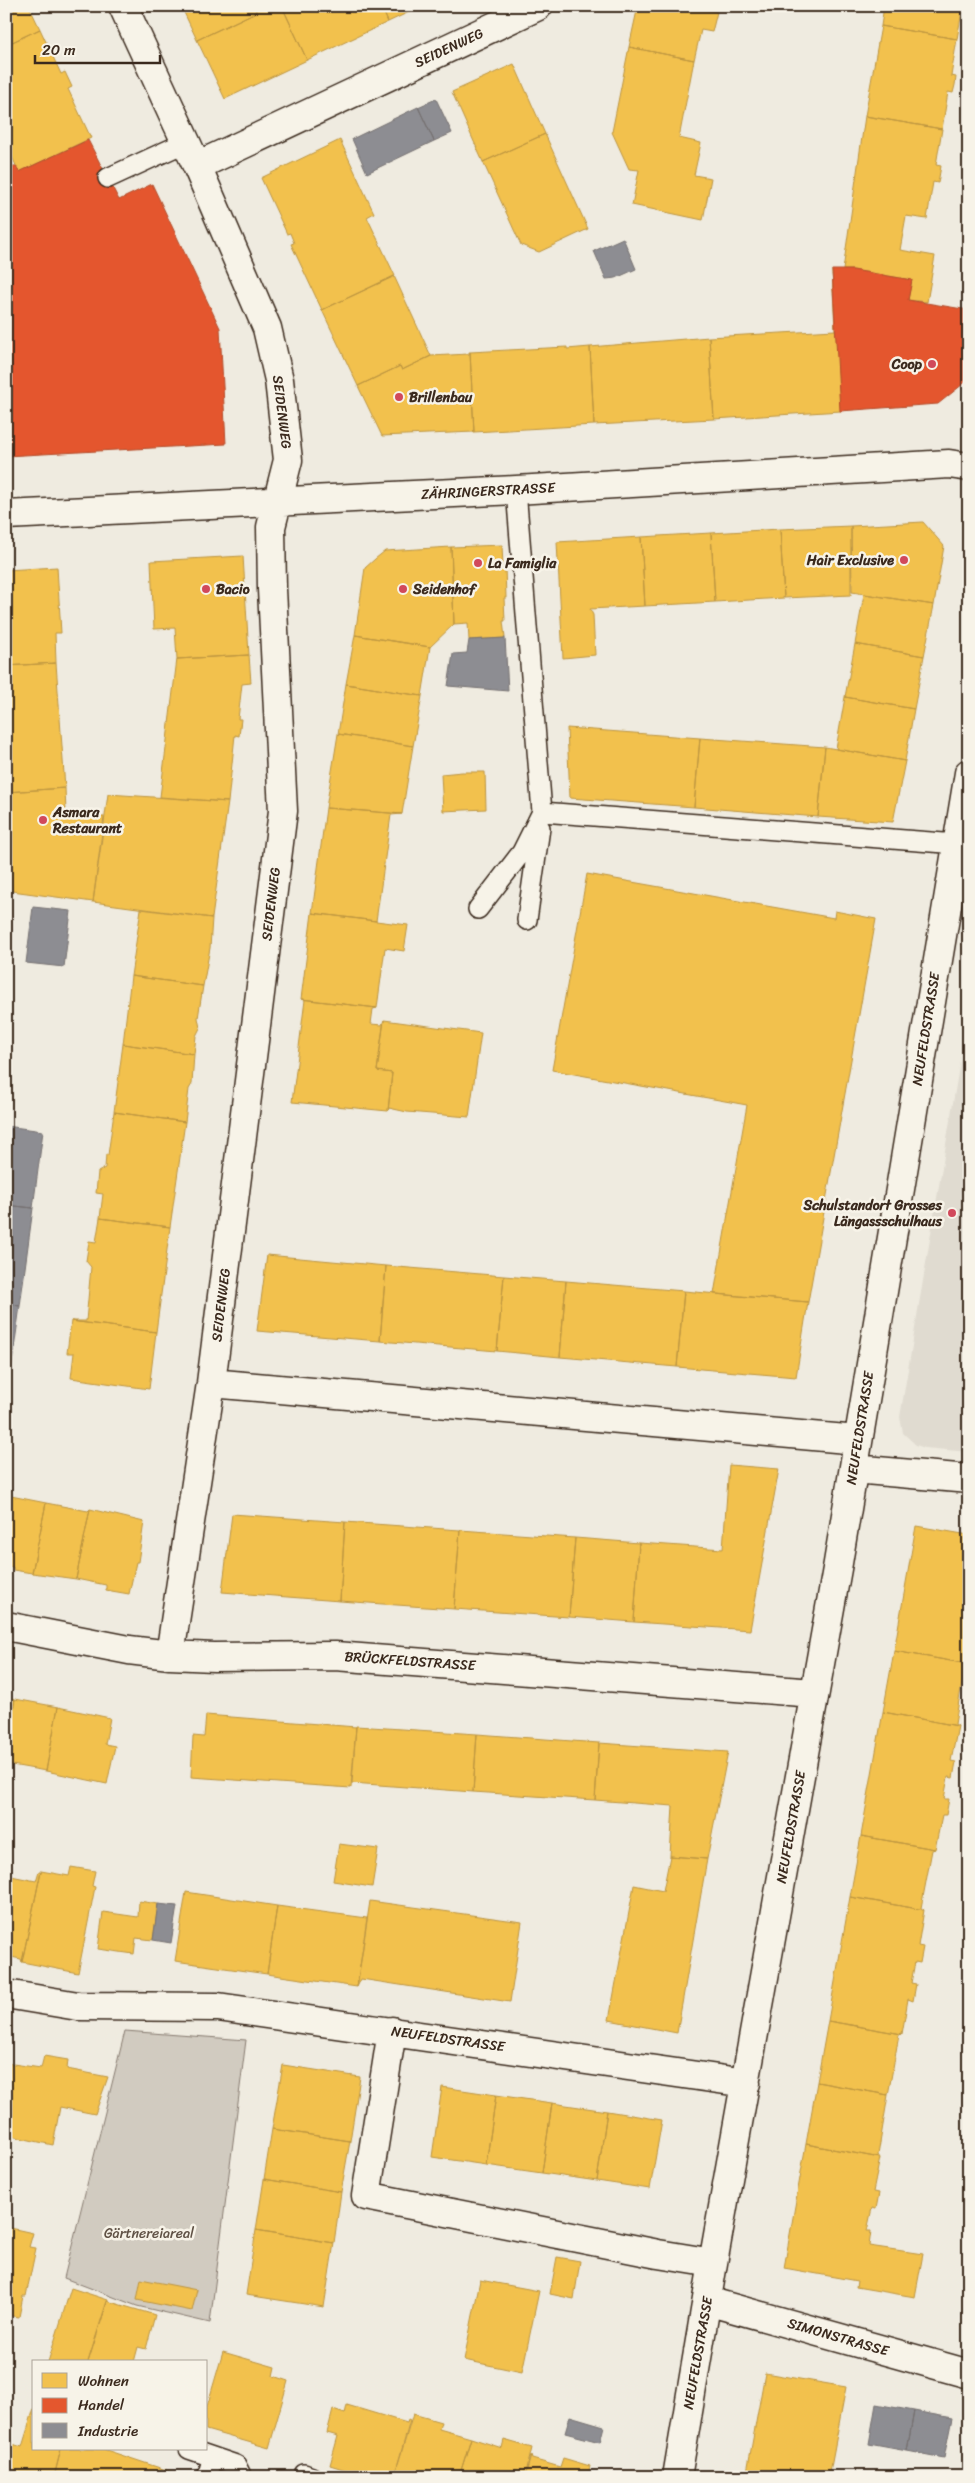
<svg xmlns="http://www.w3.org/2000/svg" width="975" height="2483" font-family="Sriracha,sans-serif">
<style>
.built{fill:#e0dbd0}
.green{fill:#d1cbc0;stroke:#867a6f}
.homes{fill:#f2c14e;stroke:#bb9440}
.shops{fill:#e4572e;stroke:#b14a29}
.industry{fill:#8d8d92;stroke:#746f6f}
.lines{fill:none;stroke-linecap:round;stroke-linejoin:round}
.lane-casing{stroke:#3b2a1e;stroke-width:22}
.street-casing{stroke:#3b2a1e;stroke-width:31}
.lane{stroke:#f7f3e8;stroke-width:19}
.street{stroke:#f7f3e8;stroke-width:28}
.poi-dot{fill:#d1495b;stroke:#f7f3e8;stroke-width:2}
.labels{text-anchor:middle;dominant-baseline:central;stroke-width:5;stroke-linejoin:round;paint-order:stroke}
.street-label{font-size:14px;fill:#3b2a1e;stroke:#f7f3e8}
.poi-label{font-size:14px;font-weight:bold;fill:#3b2a1e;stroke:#f7f3e8;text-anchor:start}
.park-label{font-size:14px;fill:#605246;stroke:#f7f3e8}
</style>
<rect width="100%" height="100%" fill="#efebe0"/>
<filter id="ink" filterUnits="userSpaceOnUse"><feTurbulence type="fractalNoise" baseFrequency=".02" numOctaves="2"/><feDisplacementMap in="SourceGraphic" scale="10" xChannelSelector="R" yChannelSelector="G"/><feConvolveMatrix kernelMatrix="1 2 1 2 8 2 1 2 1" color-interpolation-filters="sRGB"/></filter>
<g filter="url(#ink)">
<path class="built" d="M969,1008V1452L925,1448L916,1445L903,1433L900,1417Z"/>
<path class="green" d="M125,2031L246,2040L210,2323L137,2306L64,2278Z"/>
<path class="homes" d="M6,6H29L40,29L6,45Z
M181,6H254L256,12L197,40Z
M262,6H282L307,60L225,99L197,40L256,12V9Z
M282,6H381L388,22L307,60Z
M381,6H422L388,22Z
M638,6H708L707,10L717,12L712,32L701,30L694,60L629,47Z
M884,6H963L957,39L881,26Z
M881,26L957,39L951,76L956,77L955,85L953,93L948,92L942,129L865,116Z
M40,29L61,74L65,72L72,87L68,89L91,138L19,172L6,144V45Z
M629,47L694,60L679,138L701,143L694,175L711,178L703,220L632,205L639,170L629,169L612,132Z
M514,64L545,134L483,162L452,92Z
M865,116L942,129L936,165L941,166L938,183L933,182L927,219L906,216L900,250L935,256L927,302L908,300L912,280L853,270H843Z
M545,134L588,229L539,252L521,245L483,162Z
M340,140L374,213L367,217L395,276L322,310L291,244L294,243L290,233L287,234L261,178Z
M832,270L841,411L714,419L709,337L835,330Z
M154,276L155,287L177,285V291H185L193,329H198L208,381L136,385V388L118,389L117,386L65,390L60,281Z
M394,276L431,356L402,370L400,366L358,386L322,310Z
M60,281L65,391L25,395V391L6,392V284Z
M709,337L714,419L594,425L590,347Z
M567,347V349L590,347L594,425L474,432L470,352Z
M469,352H470L474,432L382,436L358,386L400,366L402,370L431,356L469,354Z
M923,522L944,546L934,605L852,592L851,526Z
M851,526V595L784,598L780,529Z
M780,529L784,598L715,602L711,533Z
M711,533L715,602L645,606L641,537Z
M641,537L645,606L590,609L593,615L595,655L563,658L557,542Z
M502,545L503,567H505L506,598H504L505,621H503L505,638L469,640L468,623L454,624L451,547Z
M451,547L454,624L430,647L355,635L365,568L375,559L385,551Z
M243,556L249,655L177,659L175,628L154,629L151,561Z
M57,567L61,633H55L56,663L6,666V570Z
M864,594L934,605L924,656L855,644Z
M355,635L430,647L422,696L346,684Z
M855,644L924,656L914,709L845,697Z
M249,655L251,683L242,684L238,719H241L239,736L235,735L228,802L160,797L177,659Z
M56,663L65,788L6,792V666Z
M346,684L422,696L413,746L338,734Z
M845,697L914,709L905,761L836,749Z
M567,728L700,738L694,807L570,798Z
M338,734L413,746L402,814L326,808Z
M700,738L825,747L818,817L694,807Z
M825,747L905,761L893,822L818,817Z
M462,772H485L486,809L443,811L441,774Z
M65,788L66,813L104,817L93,902L12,891L6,792Z
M108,794L228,802L212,918L93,902Z
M326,808L402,814L391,815L376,921L312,913Z
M587,874L834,918L835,911L876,919L808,1302L714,1294L747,1105L552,1070Z
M141,909L212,918L210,948L203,986L131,976Z
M312,913L408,925L404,951L385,948L377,1008L301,999Z
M131,976L203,986L198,1018L200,1028L196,1036L194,1054L123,1044Z
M301,999L377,1008L373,1009L371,1024L382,1025L384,1020L377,1071L392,1073L388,1111L292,1102L305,1000Z
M384,1020L481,1033L469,1117L407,1112L389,1108L388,1111L392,1073L377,1071Z
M123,1044L194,1054L192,1084L189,1089L185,1122L114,1112Z
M114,1112L185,1122L170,1227L100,1218L103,1194L96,1193L98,1172L105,1168L106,1154L108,1155Z
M100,1218L170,1227L156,1332L71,1321H86L91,1267L86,1261L89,1241L96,1242Z
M267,1255L386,1266L380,1341L257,1331Z
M386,1266L504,1276L497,1351L380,1341Z
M504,1276L566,1281L560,1357L497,1351Z
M566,1281L684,1291L677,1367L560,1357Z
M684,1291L808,1302L796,1377L677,1367Z
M71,1321L156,1332L149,1389L71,1378L74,1353H67Z
M729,1465L779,1469L750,1630L634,1622L639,1543L723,1549Z
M6,1495L46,1503L32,1573L13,1570V1567L6,1566Z
M46,1503L88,1511L90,1509L76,1579L32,1573Z
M90,1509L144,1522L138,1562H136L129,1594L106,1590V1585L76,1579Z
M232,1514L345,1522L340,1601L222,1592Z
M345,1522L460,1530L454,1609L340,1601Z
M916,1526L969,1535L968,1664L894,1651Z
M460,1530L575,1538L569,1617L454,1609Z
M575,1538L639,1543L634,1622L569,1617Z
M894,1651L968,1664V1666L965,1665L955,1724L958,1726L883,1712Z
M6,1697L15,1699L6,1746Z
M15,1699L58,1707L46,1771L6,1764V1746Z
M58,1707L110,1718L105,1744L115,1746L107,1784L46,1771Z
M883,1712L958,1726L951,1761L956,1762L953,1778L948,1777L944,1799H949L946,1815H942L935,1849L861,1836Z
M206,1715L356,1727L351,1788L191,1777L193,1736L204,1737Z
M356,1726L477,1734L473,1792L352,1783Z
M477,1734L599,1743L595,1800L473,1792Z
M599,1743L728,1752L707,1859L670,1856L673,1806L595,1800Z
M861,1836L935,1849L932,1850L921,1908L924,1910L850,1897Z
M339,1844L378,1849L372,1887L333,1881Z
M670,1856L707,1859L677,2033L609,2020L634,1885L663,1891Z
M71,1867L95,1871L92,1886L95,1887L78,1973L22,1962L41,1871L69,1876Z
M39,1871H41L22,1962L21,1959L6,1956V1875L36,1881Z
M186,1892L277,1906L267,1974L175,1961Z
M850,1897L924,1910L918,1946L923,1947L920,1963L915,1962L911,1983L916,1984L913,2001L908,1999L902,2034L828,2021Z
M139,1901L158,1904L153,1940L136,1938L134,1954L98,1949L103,1912L138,1917Z
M370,1901L522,1922L510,2002L361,1979L357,1987Z
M277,1906L367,1918L357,1987L267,1974Z
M828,2021L902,2034L899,2035L888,2095L817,2082Z
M44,2056L68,2060L67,2069L108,2077L95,2114L60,2107L53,2145L6,2135V2063L41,2068Z
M283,2065L360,2077L350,2141L272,2129Z
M817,2082L888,2095L878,2155L880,2158L806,2144Z
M442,2087L496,2095L486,2165L432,2157Z
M496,2095L552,2103L542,2173L486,2165Z
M552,2103L607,2111L597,2181L542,2173Z
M607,2111L662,2120L650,2189L597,2181Z
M272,2129L350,2141L341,2192L264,2179Z
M806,2144L880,2158L873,2192L879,2193L876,2209L872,2208L867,2231H871L869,2246L923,2254L915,2297L856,2287L857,2281L784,2268Z
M264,2179L341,2192L334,2243L256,2230Z
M6,2227L33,2233L29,2247L36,2248L26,2296H23L19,2317L6,2315Z
M256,2230L334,2243L324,2307L246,2295Z
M557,2257L580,2261L574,2299L550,2294Z
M141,2279L197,2290L192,2311L137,2300Z
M480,2280L539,2291L522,2372L464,2360Z
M71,2288L108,2300L88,2362H48Z
M107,2301L155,2315L146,2349L138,2347L134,2362H88Z
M223,2352L275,2367L273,2376L288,2381L269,2448L206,2430V2410Z
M765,2373L846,2387L829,2477H746Z
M347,2405L407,2423L408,2420L410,2421L394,2477H369L330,2465L338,2436L327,2433L333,2410L345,2414Z
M34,2408V2449H61L54,2477H6V2442L22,2447Z
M413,2414L441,2422L439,2429L471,2438L459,2477H394Z
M471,2438L502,2448L504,2440L532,2448L525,2477H459Z
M61,2449H103L187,2477H54Z
M531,2456L532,2459L560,2467L563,2458L590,2466L588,2475L595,2477H525Z"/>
<path class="shops" d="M88,140L119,200L152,184L220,328L226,444L6,456V166H16L19,172Z
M832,270H853L912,280L908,300L969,310L968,380L938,404L840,411Z"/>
<path class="industry" d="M436,99L452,133L434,141L418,107Z
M418,107L434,141L367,173L352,139Z
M623,238L636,269L616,278L606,279L594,251Z
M505,638L508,691L448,686L453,654L467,653L469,640Z
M33,907L71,911L64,967L26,963Z
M6,1126L43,1131L33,1208L6,1205Z
M6,1205L33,1208L20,1306L6,1304Z
M6,1304L20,1306L7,1399H6Z
M158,1904L177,1906L171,1943L153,1940Z
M876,2404L914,2411L907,2451L869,2444Z
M914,2411L952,2418L944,2458L907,2451Z
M570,2416L604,2426L600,2442L565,2433Z"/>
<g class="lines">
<defs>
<path id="lane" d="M108,178L186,142
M516,490L542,812L957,844
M478,909L522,852L542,812
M527,920L540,828
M189,2449L236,2465L242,2477
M304,2474L312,2477
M207,2477L213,2457"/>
<path id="street" d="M123,6L197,166L267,328L279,380L288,460L271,527L272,589L283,811L211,1383L170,1655
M197,166L538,6
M6,515L516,490L949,464L969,467
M211,1383L858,1440
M854,1469L969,1479
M6,1626L129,1650L170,1655L214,1657L335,1656L814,1693
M6,1994L78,2006L218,2007L746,2083
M392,2031L366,2196L658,2254L713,2263
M707,2301L969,2374
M677,2477L713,2263L838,1563L969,773"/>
</defs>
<use href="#lane" class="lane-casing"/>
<use href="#street" class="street-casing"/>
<use href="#lane" class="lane"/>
<use href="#street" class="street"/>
</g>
</g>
<g class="poi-dot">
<circle cx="932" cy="364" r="5"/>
<circle cx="399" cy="397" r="5"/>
<circle cx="904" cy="560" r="5"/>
<circle cx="478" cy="563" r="5"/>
<circle cx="206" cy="589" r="5"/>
<circle cx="403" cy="589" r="5"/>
<circle cx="43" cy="820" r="5"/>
<circle cx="952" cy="1213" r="5"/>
</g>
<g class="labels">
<g class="street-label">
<text transform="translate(449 48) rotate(-25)">SEIDENWEG</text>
<text transform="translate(282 412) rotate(83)">SEIDENWEG</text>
<text transform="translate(488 491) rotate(-3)">ZÄHRINGERSTRASSE</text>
<text transform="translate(271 904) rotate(-83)">SEIDENWEG</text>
<text transform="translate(926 1029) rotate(-81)">NEUFELDSTRASSE</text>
<text transform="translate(221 1305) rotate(-83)">SEIDENWEG</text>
<text transform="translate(860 1428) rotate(-81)">NEUFELDSTRASSE</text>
<text transform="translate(410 1661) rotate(4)">BRÜCKFELDSTRASSE</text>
<text transform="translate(791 1827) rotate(-80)">NEUFELDSTRASSE</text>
<text transform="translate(448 2039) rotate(8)">NEUFELDSTRASSE</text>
<text transform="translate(838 2337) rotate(16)">SIMONSTRASSE</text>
<text transform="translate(698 2353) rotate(-80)">NEUFELDSTRASSE</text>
</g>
<g class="poi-label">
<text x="922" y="364" text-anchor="end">Coop</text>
<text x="409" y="397">Brillenbau</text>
<text x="894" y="560" text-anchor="end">Hair Exclusive</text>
<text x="488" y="563">La Famiglia</text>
<text x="216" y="589">Bacio</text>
<text x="413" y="589">Seidenhof</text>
<text x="53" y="812">Asmara<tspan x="53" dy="16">Restaurant</tspan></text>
<text x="942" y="1205" text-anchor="end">Schulstandort Grosses<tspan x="942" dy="16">Längassschulhaus</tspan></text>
</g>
<g class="park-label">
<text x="149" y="2233">Gärtnereiareal</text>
</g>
</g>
<rect width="975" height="2483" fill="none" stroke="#f7f3e8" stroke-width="25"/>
<rect x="12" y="12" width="950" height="2458" fill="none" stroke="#3b2a1e" stroke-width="2" filter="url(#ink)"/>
<rect x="32" y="2360" width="175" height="90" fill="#f7f3e8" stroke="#aca397"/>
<rect x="42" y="2373" width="25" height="15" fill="#f2c14e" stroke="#aca397"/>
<text x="78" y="2386" font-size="15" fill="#3b2a1e">Wohnen</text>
<rect x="42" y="2398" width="25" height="15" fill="#e4572e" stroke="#aca397"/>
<text x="78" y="2410" font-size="15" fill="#3b2a1e">Handel</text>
<rect x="42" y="2423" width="25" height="15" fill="#8d8d92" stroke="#aca397"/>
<text x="78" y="2436" font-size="15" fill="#3b2a1e">Industrie</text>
<path d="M35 55v8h125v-8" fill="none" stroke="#3b2a1e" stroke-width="2.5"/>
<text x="42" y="55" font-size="15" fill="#3b2a1e" stroke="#f7f3e8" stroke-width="4" paint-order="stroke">20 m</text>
</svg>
